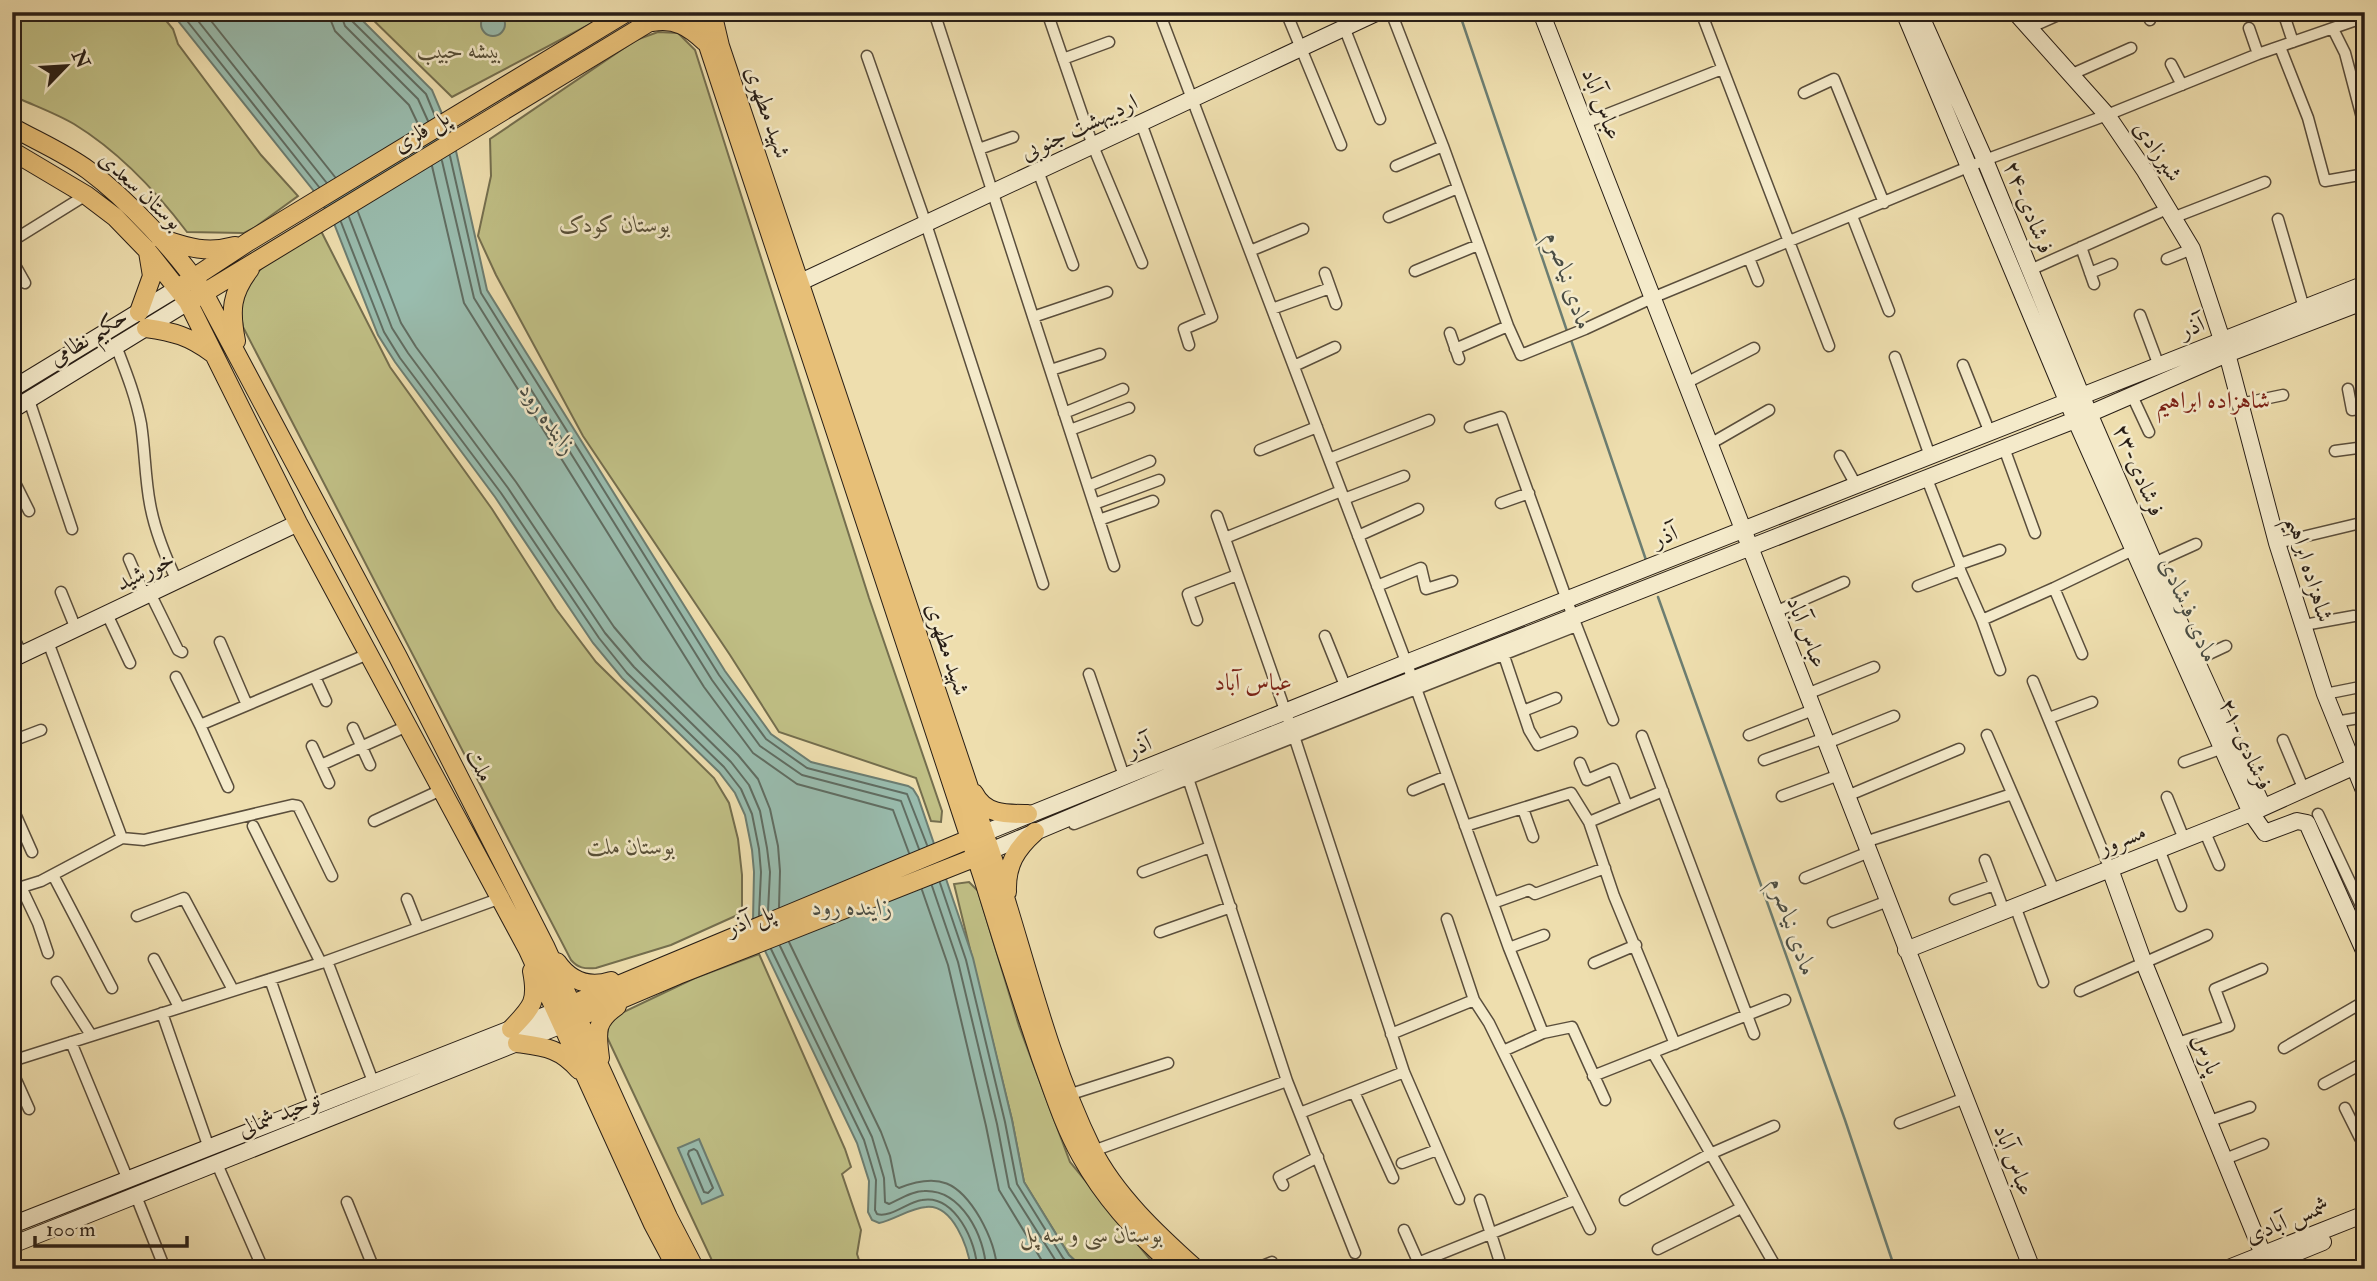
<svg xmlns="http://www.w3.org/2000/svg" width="2377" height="1281" font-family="'IM FELL Double Pica',Amiri,serif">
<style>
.green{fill:#c0bf85;stroke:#746e4e;stroke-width:2}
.water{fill:#99bcae;stroke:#6c7d71;stroke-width:2}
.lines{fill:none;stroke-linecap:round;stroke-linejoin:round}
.shore{stroke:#606d62;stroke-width:2}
.stream{stroke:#6c7d71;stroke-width:2.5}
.street-casing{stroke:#5a4e3c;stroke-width:13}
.secondary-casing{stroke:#281e16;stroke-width:18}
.primary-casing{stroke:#281e16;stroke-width:20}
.street{stroke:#f4eaca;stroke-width:10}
.secondary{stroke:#f4eaca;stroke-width:16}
.primary{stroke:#e7bf77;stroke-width:18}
.labels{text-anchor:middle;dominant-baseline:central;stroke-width:5;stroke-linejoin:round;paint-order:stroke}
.park-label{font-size:23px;font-style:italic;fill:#564e37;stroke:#f4eaca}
.street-label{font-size:23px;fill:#281e16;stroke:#f4eaca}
.water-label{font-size:24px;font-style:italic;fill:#4a4d44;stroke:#f4eaca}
.neighbourhood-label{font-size:24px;fill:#7a1f14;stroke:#f4eaca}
</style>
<rect width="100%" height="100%" fill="#eedeae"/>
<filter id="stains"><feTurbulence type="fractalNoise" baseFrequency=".00286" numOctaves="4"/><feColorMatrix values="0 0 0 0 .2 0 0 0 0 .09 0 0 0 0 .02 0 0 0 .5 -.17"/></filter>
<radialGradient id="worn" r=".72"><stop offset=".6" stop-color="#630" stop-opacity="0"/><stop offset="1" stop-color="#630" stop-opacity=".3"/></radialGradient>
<path class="green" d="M12,12H159L173,29L178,44L261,155L298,196L254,228L244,233L187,232C156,191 118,151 74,124C57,114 38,107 20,99L12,110Z
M365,12H613L452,97Z
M658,32L678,33L695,50L869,598L942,811L941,822L931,821L916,778L779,732L730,655L583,436L496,275L478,236L491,176L490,139L636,40Z
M320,229L390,367L492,509L556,609L596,662L714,778L729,803L738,839L742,875V913L671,945L596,968C584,969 578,968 571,960L243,327C242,320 240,313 240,306C241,271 295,246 320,229Z
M969,882L978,891L1019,1026L1070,1162L1158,1269H1084L1069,1255L1024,1182L1012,1120L954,884Z
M759,954L845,1149L851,1167L842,1174L861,1230L857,1254L862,1269H716L607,1037L609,1019L695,978Z"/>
<path class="water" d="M481 24a12 12 0 1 1 24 0a12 12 0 1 1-24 0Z
M171,12H354L432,90L454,142L487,290L725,671L771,734L811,762L908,786L913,789L918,797L973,958L1012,1120L1024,1182L1069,1255L1084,1269H971C968,1247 953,1204 926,1207C910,1208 894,1220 879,1223L872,1220L868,1212L869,1181L857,1143L756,932L753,921L754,872L752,850L745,815L735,793L719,772L622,678L593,643L495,497L395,362L378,335L333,221L313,190Z
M699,1139L723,1195L702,1204L678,1148Z"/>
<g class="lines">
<path class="shore" d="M180,12L319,187
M191,12L326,182
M204,12L335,177
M330,12L331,21L335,31L409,105L419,126
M340,12L345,26L418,99L428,121
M349,12L351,20L426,94L435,116
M450,156L481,293L719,675L766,739L807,768L907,794L927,845
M442,161L474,298L712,680L760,746L802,775L901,801L919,849
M432,166L464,303L704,687L753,753L797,784L893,810L909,853
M358,212L401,323L416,347L516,482L614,627L642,660L738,755L758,779L770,809L778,846L780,871L779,907
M349,217L392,328L408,353L508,488L605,633L634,667L731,762L749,785L760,811L767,848L770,872L768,911
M341,222L384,332L400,358L501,493L599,638L627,673L724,767L741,789L752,814L759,849L761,872L759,915
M940,883L966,960L1005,1122L1017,1184L1063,1258L1074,1269
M932,886L958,962L997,1124L1009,1187L1061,1269
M922,890L948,965L986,1126L999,1190L1047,1269
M789,942L881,1132L890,1156L896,1186L899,1188C939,1172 959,1182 980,1218C989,1234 996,1250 997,1269
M780,946L872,1137L884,1178L885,1202L889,1204C900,1199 912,1191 924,1191C961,1189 985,1236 986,1269
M771,949L864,1140L876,1180L875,1210L877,1214C891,1218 907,1202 922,1200C955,1194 977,1243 977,1269
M694,1149L697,1151L713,1188L708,1193L704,1192L688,1154L689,1151Z"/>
<path class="stream" d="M1459,12L1568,334
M2019,263L2033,299
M1571,340L1646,560
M1658,597L1845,1120L1895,1269
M2361,925L2365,933"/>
<defs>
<path id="street" d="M934,12L1114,566
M1047,12L1093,146L1142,263
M1159,12L1413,680L1509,948L1543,1033
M1286,12L1341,145
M1391,12L1443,146L1508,326L1521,355L1585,329L1652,298L1985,160L2107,115L2258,54L2365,17
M1701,12L1829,346
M2147,12L2150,20
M2283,12L2293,42
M1344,27L1380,119
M2029,28L2065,12
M2249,28L2258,54
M2333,29L2345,53L2365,129
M2280,47L2308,118L2325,181L2365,174
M867,56L926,224L1043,584
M1063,59L1109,42
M2171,64L2182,85
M2070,75L2131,48
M1804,93L1834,79L1884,203
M1141,123L1212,317L1184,329L1189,345
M1585,123L1722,69
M979,149L1013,137
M1396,166L1443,146
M1038,171L1073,265
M1852,216L1889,311
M1389,217L1458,188
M2175,217L2265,182
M2278,219L2304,308
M12,241L86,195
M2081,247L2094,284
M1250,251L1303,229
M1749,258L1758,281
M2167,259L2192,249
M12,260L25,283
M2030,270L2169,208
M1415,271L1478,245
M1325,273L1336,304
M2090,273L2112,264
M1272,309L1330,288
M2140,315L2159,366
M1033,317L1107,292
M1450,333L1459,359
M116,346C126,372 136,397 141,424C145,450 145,478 150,504C155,532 165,556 177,581
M1455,349L1508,326
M1895,357L1930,456
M1963,365L1990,433
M1294,366L1335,347
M1051,370L1100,354
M1686,383L1754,348
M2348,389L2352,410L2365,408
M29,400L72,529
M2135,402L2149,432
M2240,404L2283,395
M1064,413L1123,389
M1470,427L1501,417L1573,617L1613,720
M1070,430L1129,408
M1710,444L1769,410
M2004,448L2035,533
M1260,450L1317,427
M2335,451L2365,447
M1840,456L1856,485
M1329,459L1429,420
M12,477L29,511
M1927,479L1960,564V570L1982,620L2000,670
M1088,486L1150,461
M1344,499L1404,476
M1501,503L1529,493
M1094,504L1159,480
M1217,516L1294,736L1404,1072L1459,1199
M1099,520L1153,501
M1358,536L1418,509
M1225,538L1341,491
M2277,543L2365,522
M129,559L145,596
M2154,563L2196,544
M1960,564L2000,550
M1377,586L1421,568L1426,589L1452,581
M1918,586L1960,570
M2054,588L2082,654
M61,592L76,629
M150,593L178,650L182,652
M1775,612L1844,582
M107,614L130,663
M1197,620L1188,594L1237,575
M1982,620L2054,588L2133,550
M2304,625L2354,616
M12,634L22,655
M1325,636L1346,688
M48,642L122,838
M220,642L247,705
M1501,647L1529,730L1538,745L1572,732
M2196,660L2226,646
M1089,674L1124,776
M176,677L200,725
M315,677L326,701
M2033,681L2110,869
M1807,694L1874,667
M2325,694L2365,686
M1523,711L1556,698
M2049,718L2092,702
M2335,722L2365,717
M353,728L370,765
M1749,735L1813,710
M1987,735L2054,890
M1642,736L1754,1034
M2283,740L2304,790
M12,741L41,730
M1827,743L1894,716
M312,746L329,783
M1764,760L1825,738
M2184,762L2223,748
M1580,763L1587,780L1613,769L1627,806
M321,765L407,726
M1186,772L1287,1081L1355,1253
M228,787L200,725L368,654
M1413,790L1447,776
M1782,796L1839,775
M1847,796L1959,749
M2167,797L2184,839
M12,807L32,852
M1523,809L1533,837
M2318,814L2365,914
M374,821L441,790
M1589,822L1663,791
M1074,824L1576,626
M253,826L321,963
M1465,826L1571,793L1589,822L1614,896L1675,1044
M2204,830L2219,865
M1865,842L2012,794
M2159,849L2181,906
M1985,860L2004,911
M1143,872L1210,847
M53,875L112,988
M1805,878L1869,852
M21,887L38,923L48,953
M12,890L41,881L122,838L144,840L292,805L298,806L332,876
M407,899L418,927
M1955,899L1994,885
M1493,903L1529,890L1535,894L1605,868
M2015,906L2043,982
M137,916L184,898L233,990
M1447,919L1474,1000L1489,1023L1590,1229
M1833,922L1888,901
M1160,932L1231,907
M1509,948L1544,935
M154,959L179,1007
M327,961L374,1084
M1594,963L1636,945
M270,979L315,1108
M57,982L91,1035
M2080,991L2207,935
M162,1013L209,1148
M1391,1034L1474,1000
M71,1042L128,1180
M2178,1043L2229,1026L2215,989L2262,969
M2284,1048L2365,1001
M1503,1051L1543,1033L1572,1027L1605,1100
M1653,1053L1777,1269
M12,1061L327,961L501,898
M12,1071L29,1109
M1593,1076L1785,1000
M2324,1084L2365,1062
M1354,1092L1393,1178
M1068,1095L1168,1063
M2345,1108L2360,1138H2365
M1300,1113L1404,1072
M2210,1121L2250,1107
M1900,1123L1965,1098
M1093,1151L1287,1081
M2225,1159L2263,1144
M1402,1163L1437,1150
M217,1164L263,1269
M1283,1185L1279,1177L1318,1157
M136,1196L165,1269
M1480,1200L1499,1259
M1625,1200L1710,1154L1774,1126
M347,1202L374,1269
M1404,1230L1420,1266
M1658,1249L1741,1208
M1255,1269L1272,1262
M1403,1269L1574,1200"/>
<path id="secondary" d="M1541,12L2032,1269
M1904,12L2068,403L2251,813L2265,833L2297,821L2307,823L2365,953
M1919,12L1985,160L2082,397L2196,660L2263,807
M2015,12L2107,115L2145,171L2192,249L2229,361L2277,543L2325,694L2365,793
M790,287L1378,12
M12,389L178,288
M12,410L188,302
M12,659L298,523
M984,833L1406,663L2365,284
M990,851L1185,769L2075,420L2227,354L2365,301
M2110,869L2144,963L2269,1269
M1906,950L2251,813L2353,767
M12,1225L556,1011
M12,1245L562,1025
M2226,1269L2365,1214
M2257,1269L2323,1242"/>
<path id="primary" d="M697,12L984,881C1002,940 1021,999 1041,1058C1053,1091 1064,1126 1081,1156C1105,1199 1141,1238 1178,1269
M712,12L720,46C811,312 897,580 989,847C1023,947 1045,1053 1092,1149C1115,1195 1158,1235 1196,1269
M653,22C675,18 689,27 705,42
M12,127C37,141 65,153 88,170C127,199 177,252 204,293L398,657L545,946L668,1217L695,1269
M12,151L86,195L115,217L146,249L188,302L298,523L528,950L653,1224L677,1269
M160,238C187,247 206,254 235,246
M184,284L248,242L627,12
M194,299L666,12
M139,312L152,276L148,252
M146,328C174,332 189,336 212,353
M236,341C230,310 231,294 250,269
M974,793C985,815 1006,814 1028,814
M1007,892C1006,865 1016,849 1035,832
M557,962C570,981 589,988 611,981
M563,1008L979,835
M565,1023L678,975L984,854
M511,1029C532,1007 538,1002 532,971
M517,1043C545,1047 560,1048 579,1070
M600,1058C597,1033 594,1022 617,1006"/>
</defs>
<use href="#street" class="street-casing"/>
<use href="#secondary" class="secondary-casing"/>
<use href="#primary" class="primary-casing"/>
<use href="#street" class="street"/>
<use href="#secondary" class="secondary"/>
<use href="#primary" class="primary"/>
</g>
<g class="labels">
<g class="park-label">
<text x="459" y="50">بیشه حبیب</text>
<text x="615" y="224">بوستان کودک</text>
<text x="631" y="846">بوستان ملت</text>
<text x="1091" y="1234">بوستان سی و سه پل</text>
</g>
<g class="street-label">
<text transform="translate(1602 104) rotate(69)">عباس آباد</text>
<text transform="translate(768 112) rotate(71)">شهید مطهری</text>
<text transform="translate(1079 127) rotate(-25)">اردیبهشت جنوبی</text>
<text transform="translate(421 131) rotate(-31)">پل فلزی</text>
<text transform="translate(2158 151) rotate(56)">شیرزادی</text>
<text transform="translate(141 190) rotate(43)">بوستان سعدی</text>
<text transform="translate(2029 207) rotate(68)">۲۴-فرشادی</text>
<text transform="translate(2192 327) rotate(-22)">آذر</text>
<text transform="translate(88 337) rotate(-32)">حکیم نظامی</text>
<text transform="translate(2139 470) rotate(67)">۲۳-فرشادی</text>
<text transform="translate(1665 536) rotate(-22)">آذر</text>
<text transform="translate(2310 569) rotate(73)">شاهزاده ابراهیم</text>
<text transform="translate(145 571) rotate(-26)">خورشید</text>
<text transform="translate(1807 632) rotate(69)">عباس آباد</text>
<text transform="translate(948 649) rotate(72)">شهید مطهری</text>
<text transform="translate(2246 744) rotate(66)">۲۱-فرشادی</text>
<text transform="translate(1139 746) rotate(-22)">آذر</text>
<text transform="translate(480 765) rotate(63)">ملت</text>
<text transform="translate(2122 839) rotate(-22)">مسرور</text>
<text transform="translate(750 920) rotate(-21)">پل آذر</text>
<text transform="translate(2207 1054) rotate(68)">پارس</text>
<text transform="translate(279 1114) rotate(-22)">توحید شمالی</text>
<text transform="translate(2014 1160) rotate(69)">عباس آباد</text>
<text transform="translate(2287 1220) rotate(-22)">شمس آبادی</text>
</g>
<g class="water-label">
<text transform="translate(1569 281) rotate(71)">مادی نیاصرم</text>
<text transform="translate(548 419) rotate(55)">زاینده رود</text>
<text transform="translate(2189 610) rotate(66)">مادی فرشادی</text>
<text x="852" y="907">زاینده رود</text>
<text transform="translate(1793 927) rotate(71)">مادی نیاصرم</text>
</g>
<g class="neighbourhood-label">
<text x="2213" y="400">شاهزاده ابراهیم</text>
<text x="1253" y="682">عباس آباد</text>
</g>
</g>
<rect width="2377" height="1281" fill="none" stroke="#eedeae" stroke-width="42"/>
<rect x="14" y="14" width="2349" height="1253" fill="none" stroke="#281e16" stroke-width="3.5"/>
<rect x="21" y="21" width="2335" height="1239" fill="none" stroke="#281e16" stroke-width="2"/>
<g transform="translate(66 66) rotate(65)" stroke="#f4eaca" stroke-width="5" paint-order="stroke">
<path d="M0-5L12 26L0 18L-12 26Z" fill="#281e16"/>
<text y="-10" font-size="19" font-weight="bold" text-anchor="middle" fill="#281e16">N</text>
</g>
<path d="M35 1236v10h152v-10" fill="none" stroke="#281e16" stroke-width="3.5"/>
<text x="46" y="1236" font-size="21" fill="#281e16" stroke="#f4eaca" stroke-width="5" paint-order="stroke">100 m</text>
<rect width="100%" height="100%" filter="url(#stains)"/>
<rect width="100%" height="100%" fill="url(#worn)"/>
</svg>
